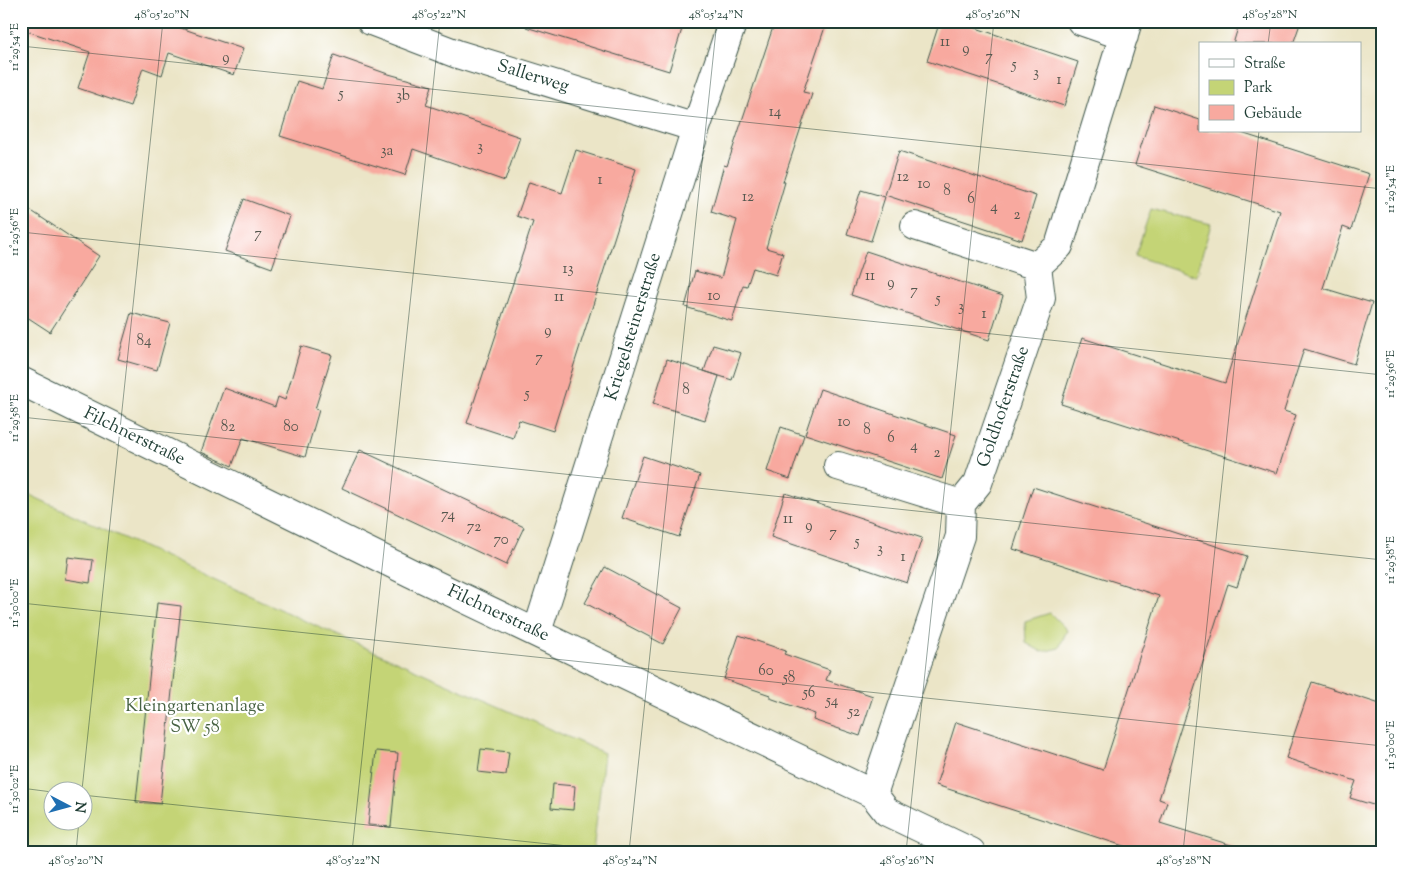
<svg xmlns="http://www.w3.org/2000/svg" width="1404" height="873" font-family="'Sorts Mill Goudy',serif">
<style>
.green{fill:#c4d476;stroke:#728855;fill-rule:evenodd}
.building{fill:#f8a99f}
.lines{fill:none;stroke-linecap:round;stroke-linejoin:round}
.minor-casing{stroke:#3e564a;stroke-width:30}
.minor{stroke:#fff;stroke-width:28}
.ticks{fill:none;stroke:#1f3d34;stroke-width:1;stroke-opacity:0.45}
.labels{text-anchor:middle;dominant-baseline:central;stroke-width:4.5;stroke-linejoin:round;paint-order:stroke}
.number-label{font-size:15px;fill:#55584f}
.street-label{font-size:18px;fill:#1f3d34;stroke:#fff}
.park-label{font-size:18px;fill:#486344;stroke:#fff}
.neatline{fill:none;stroke:#1f3d34;stroke-width:2}
.ticks-label{font-size:12px;text-anchor:middle;fill:#1f3d34}
</style>
<rect width="100%" height="100%" fill="#fff"/>
<filter id="ink" filterUnits="userSpaceOnUse"><feTurbulence type="fractalNoise" baseFrequency=".02" numOctaves="2"/><feDisplacementMap in="SourceGraphic" scale="10" xChannelSelector="R" yChannelSelector="G"/><feConvolveMatrix kernelMatrix="1 2 1 2 8 2 1 2 1" color-interpolation-filters="sRGB"/></filter>
<filter id="wash" filterUnits="userSpaceOnUse"><feTurbulence type="fractalNoise" baseFrequency=".0096" numOctaves="4" result="noise"/><feDisplacementMap in="SourceGraphic" scale="20" xChannelSelector="R" yChannelSelector="G"/><feGaussianBlur stdDeviation="1.12" result="paint"/><feColorMatrix in="noise" values="0 0 0 0 0 0 0 0 0 0 0 0 0 0 0 0 0 1.4 0 .05"/><feComposite in="paint" operator="in"/></filter>
<g filter="url(#wash)">
<rect width="100%" height="100%" fill="#ebe5c7"/>
<path class="green" d="M1151,209L1211,224L1196,276L1135,256Z
M21,491L314,625L604,753L593,852H21ZM52,790H82V820H52Z
M1050,613L1067,630L1059,648L1042,652L1026,643L1025,621Z"/>
<g id="blocks">
<path class="building" d="M21,21H180L178,27L243,49L234,75L169,53L162,75L143,68L130,106L78,88L90,52L21,29Z
M527,21H657L682,29L669,71L526,27Z
M775,21H827L803,92L812,94L783,182H785L766,248L783,253L776,275L753,268L747,286L743,285L732,321L685,307L695,271L721,278L737,220L711,212L724,165L727,166Z
M940,21H955L1078,62L1064,106L927,61Z
M1240,21H1301L1293,44H1233Z
M334,55L385,73L432,86L426,105L520,137L505,181L413,149L405,175L280,136L297,81L322,89Z
M1154,105L1200,120V131H1235L1369,174L1351,230L1343,227L1323,288L1372,303L1354,364L1304,349L1284,411L1296,415L1277,473L1061,404L1082,338L1225,383L1280,211L1135,165Z
M576,150L636,169L553,431L519,420L513,438L467,423L533,222L517,216L529,182L562,193Z
M899,151L1036,196L1022,240L885,195Z
M861,190L885,197L871,241L847,234Z
M244,199L290,216L272,268L225,251Z
M21,204L99,256L50,332L21,313Z
M866,251L1003,296L989,340L851,295Z
M131,313L170,323L157,370L118,359Z
M713,345L741,353L732,380L704,371Z
M301,346L332,355L315,409L319,410L305,457L243,438L232,466L201,452L224,388L275,407L278,397L285,400Z
M667,359L719,376L705,420L653,404Z
M820,389L956,435L942,479L805,434Z
M781,427L804,435L790,479L767,471Z
M360,450L524,527L506,565L342,488Z
M643,456L700,475L679,537L622,518Z
M1033,487L1247,556L1237,587L1228,584L1159,799L1167,802L1160,823L1234,846L1233,852H1142L936,785L956,722L1103,770L1159,596L1013,549Z
M785,493L922,538L907,583L771,537Z
M68,557L93,560L90,583L65,579Z
M605,567L682,608L663,644L585,603Z
M157,603L181,606L160,804L136,802Z
M739,635L786,651L784,654L830,670L826,680L873,696L860,736L813,720L815,714L770,698V695L724,679Z
M1312,682L1383,705V808L1350,798L1356,781L1286,758Z
M481,749L509,752L506,775L478,772Z
M376,751L398,753L391,827L368,825Z
M553,784L575,786L573,810L551,808Z"/>
</g>
</g>
<g filter="url(#ink)">
<use href="#blocks" fill-opacity="0" stroke="#3e564a" stroke-width="1"/>
<g class="lines">
<defs>
<path id="minor" d="M371,21L457,54L696,128
M1081,21L1124,36
M915,226L1037,266
M21,381L411,573L873,794L887,812L971,852
M838,466L961,504
M537,632L696,128L733,21
M873,794L960,536L961,504L978,483L1041,298L1037,266L1059,246L1128,21"/>
</defs>
<use href="#minor" class="minor-casing"/>
<use href="#minor" class="minor"/>
</g>
</g>
<path class="ticks" d="M1268,44L1271,21M21,46L1383,189M21,232L1383,375M21,417L1383,560M21,603L1383,746M21,788L52,792M82,790L163,21M82,795L625,852M76,852L79,820M352,852L440,21M629,852L717,21M906,852L994,21M1183,852L1259,131"/>
<g class="labels">
<g class="number-label">
<text x="945" y="42">11</text>
<text x="966" y="49">9</text>
<text x="989" y="57">7</text>
<text x="226" y="58">9</text>
<text x="1014" y="65">5</text>
<text x="1036" y="73">3</text>
<text x="1059" y="80">1</text>
<text x="341" y="94">5</text>
<text x="403" y="96">3b</text>
<text x="775" y="112">14</text>
<text x="480" y="147">3</text>
<text x="387" y="151">3a</text>
<text x="903" y="177">12</text>
<text x="600" y="180">1</text>
<text x="924" y="184">10</text>
<text x="947" y="191">8</text>
<text x="748" y="197">12</text>
<text x="971" y="199">6</text>
<text x="994" y="207">4</text>
<text x="1017" y="215">2</text>
<text x="258" y="234">7</text>
<text x="568" y="269">13</text>
<text x="870" y="276">11</text>
<text x="891" y="283">9</text>
<text x="914" y="291">7</text>
<text x="714" y="296">10</text>
<text x="559" y="297">11</text>
<text x="938" y="299">5</text>
<text x="961" y="307">3</text>
<text x="984" y="314">1</text>
<text x="548" y="331">9</text>
<text x="144" y="341">84</text>
<text x="539" y="358">7</text>
<text x="686" y="390">8</text>
<text x="527" y="394">5</text>
<text x="844" y="422">10</text>
<text x="228" y="427">82</text>
<text x="291" y="427">80</text>
<text x="867" y="430">8</text>
<text x="891" y="438">6</text>
<text x="914" y="446">4</text>
<text x="937" y="453">2</text>
<text x="448" y="515">74</text>
<text x="788" y="519">11</text>
<text x="809" y="526">9</text>
<text x="474" y="527">72</text>
<text x="833" y="533">7</text>
<text x="501" y="540">70</text>
<text x="857" y="542">5</text>
<text x="880" y="549">3</text>
<text x="903" y="557">1</text>
<text x="766" y="671">60</text>
<text x="789" y="678">58</text>
<text x="809" y="693">56</text>
<text x="832" y="701">54</text>
<text x="854" y="712">52</text>
</g>
<g class="street-label">
<text transform="translate(533 77) rotate(17)">Sallerweg</text>
<text transform="translate(634 327) rotate(-73)">Kriegelsteinerstraße</text>
<text transform="translate(1004 407) rotate(-71)">Goldhoferstraße</text>
<text transform="translate(134 437) rotate(26)">Filchnerstraße</text>
<text transform="translate(498 614) rotate(25)">Filchnerstraße</text>
</g>
<g class="park-label">
<text x="195" y="707">Kleingartenanlage<tspan x="195" dy="21">SW 58</tspan></text>
</g>
</g>
<rect width="1404" height="873" fill="none" stroke="#fff" stroke-width="55"/>
<rect x="1199" y="42" width="162" height="90" fill="#ffffff" stroke="#a5b1ae"/>
<rect x="1209" y="59" width="25" height="8" fill="#ffffff" stroke="#a5b1ae"/>
<text x="1244" y="68" font-size="15" fill="#1f3d34">Straße</text>
<rect x="1209" y="80" width="25" height="15" fill="#c4d476" stroke="#a5b1ae"/>
<text x="1244" y="92" font-size="15" fill="#1f3d34">Park</text>
<rect x="1209" y="105" width="25" height="15" fill="#f8a99f" stroke="#a5b1ae"/>
<text x="1244" y="118" font-size="15" fill="#1f3d34">Gebäude</text>
<g transform="translate(68 806) rotate(96)"><circle r="24" fill="#ffffff" stroke="#a5b1ae"/>
<path d="M0-4L9 19L0 12L-9 19Z" fill="#1f6fb2"/>
<text y="-8" font-size="14" font-weight="bold" text-anchor="middle" fill="#1f3d34">N</text>
</g>
<rect x="28" y="28" width="1348" height="818" class="neatline"/>
<g class="ticks-label">
<text x="162" y="18">48°05'20"N</text>
<text x="439" y="18">48°05'22"N</text>
<text x="716" y="18">48°05'24"N</text>
<text x="993" y="18">48°05'26"N</text>
<text x="1270" y="18">48°05'28"N</text>
<text transform="translate(14 47) rotate(-90)" y="4">11°29'54"E</text>
<text transform="translate(1390 189) rotate(-90)" y="4">11°29'54"E</text>
<text transform="translate(14 232) rotate(-90)" y="4">11°29'56"E</text>
<text transform="translate(1390 374) rotate(-90)" y="4">11°29'56"E</text>
<text transform="translate(14 418) rotate(-90)" y="4">11°29'58"E</text>
<text transform="translate(1390 560) rotate(-90)" y="4">11°29'58"E</text>
<text transform="translate(14 603) rotate(-90)" y="4">11°30'00"E</text>
<text transform="translate(1390 745) rotate(-90)" y="4">11°30'00"E</text>
<text transform="translate(14 789) rotate(-90)" y="4">11°30'02"E</text>
<text x="76" y="864">48°05'20"N</text>
<text x="353" y="864">48°05'22"N</text>
<text x="630" y="864">48°05'24"N</text>
<text x="907" y="864">48°05'26"N</text>
<text x="1184" y="864">48°05'28"N</text>
</g>
</svg>
